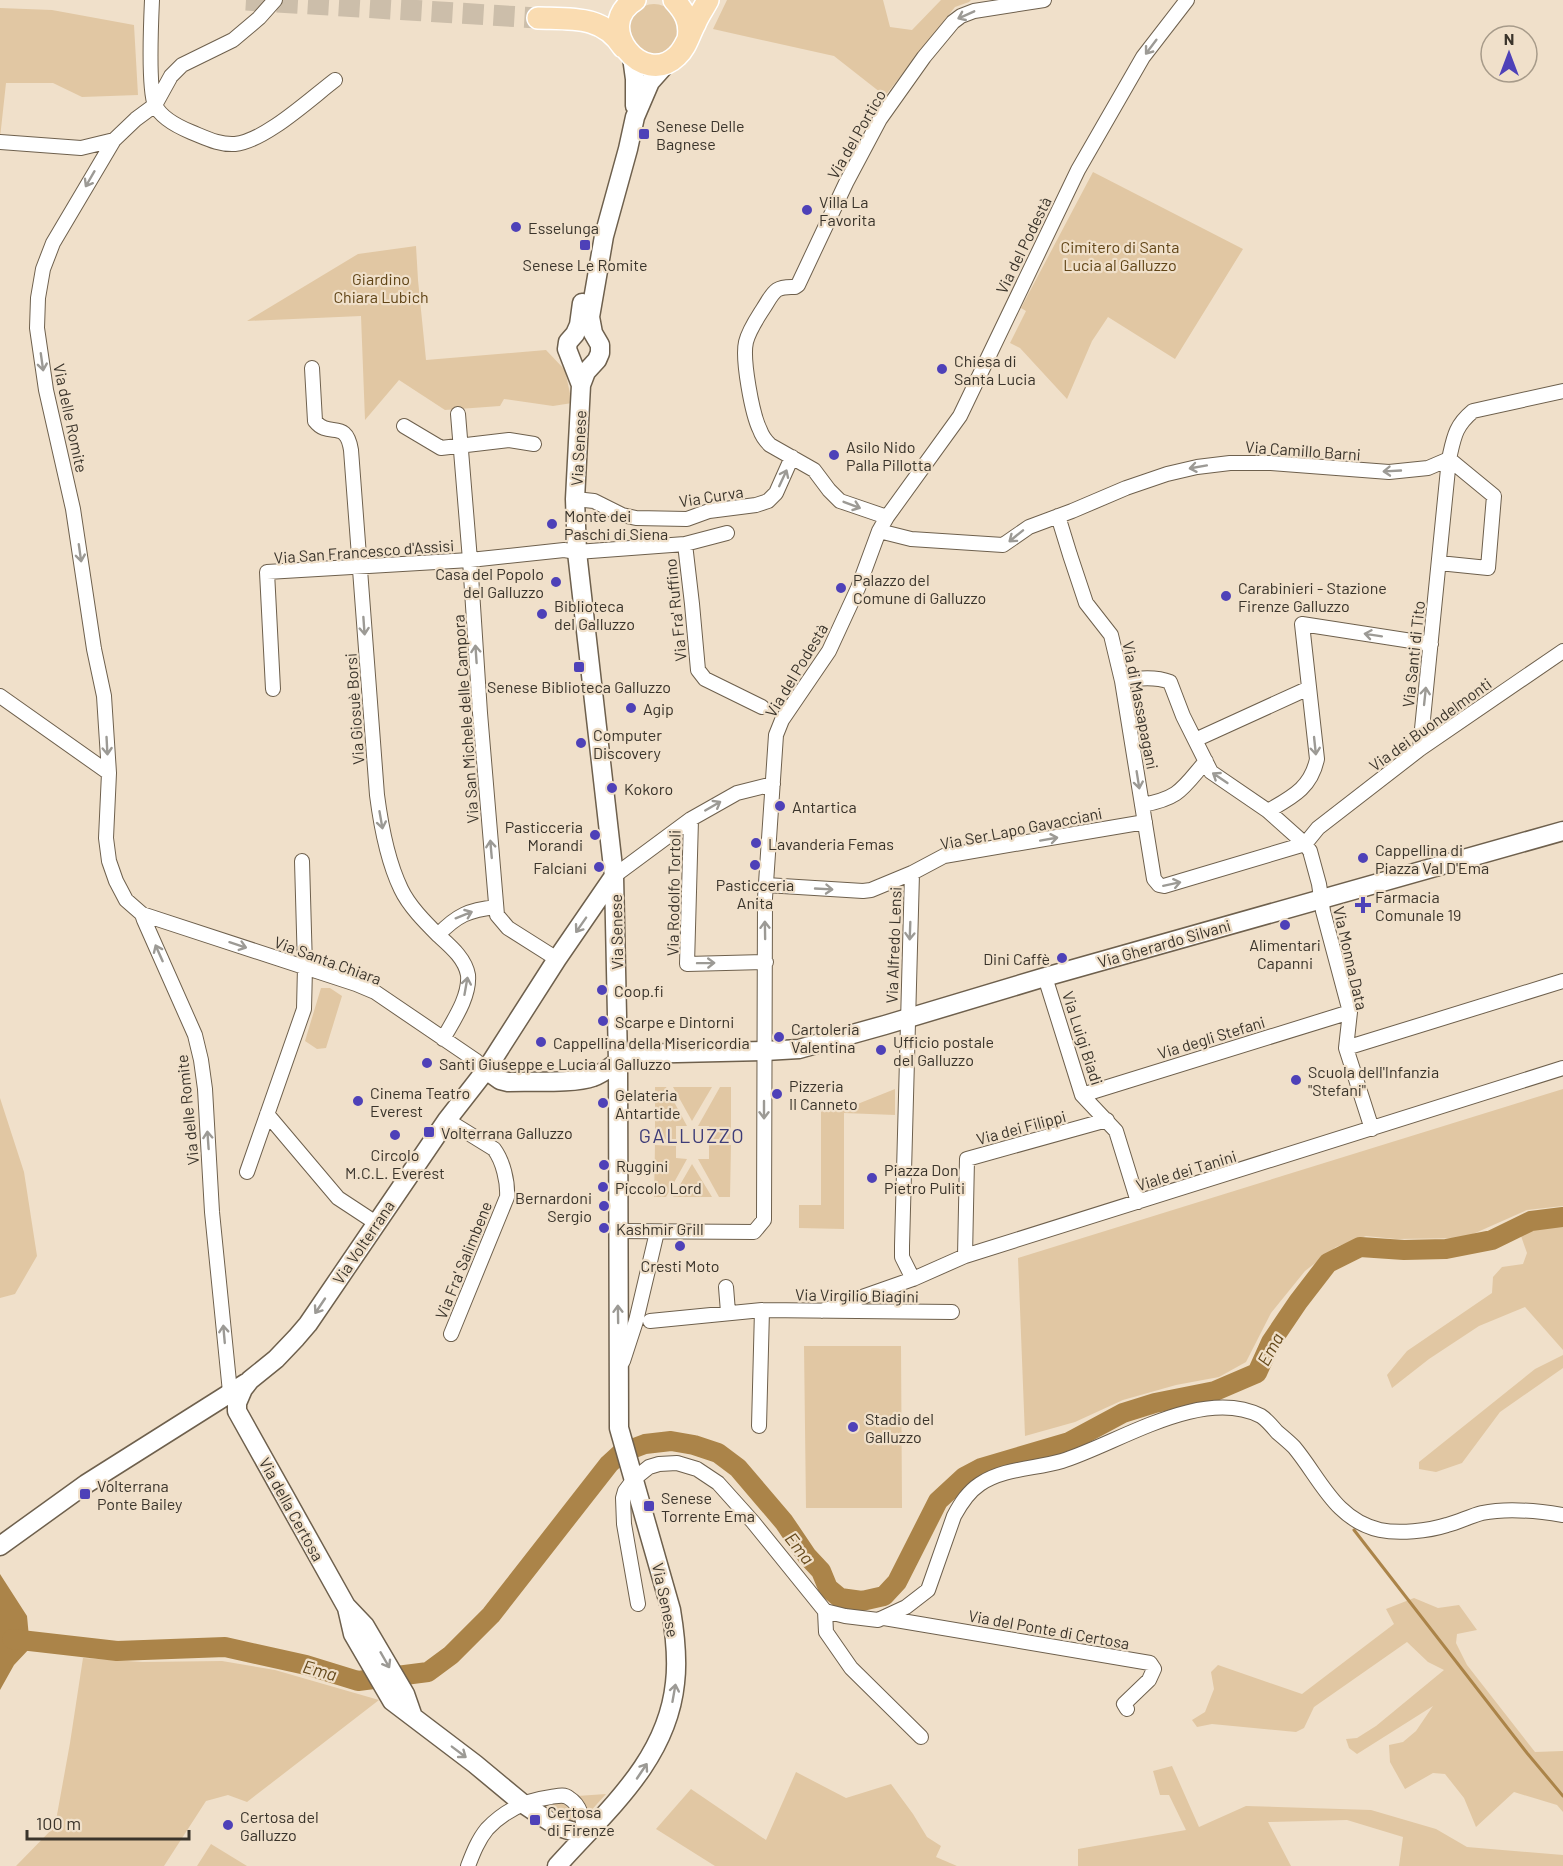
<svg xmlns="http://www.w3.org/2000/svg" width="1563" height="1866" font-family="Barlow,sans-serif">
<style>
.green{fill:#e1c7a3}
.water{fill:#ab8449}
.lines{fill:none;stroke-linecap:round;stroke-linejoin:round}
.stream{stroke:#ab8449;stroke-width:3}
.river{stroke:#ab8449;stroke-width:20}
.primary-tunnel{stroke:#ccbeaa;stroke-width:21;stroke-dasharray:21 10;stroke-linecap:butt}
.minor-casing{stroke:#6e604d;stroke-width:16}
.secondary-casing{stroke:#6e604d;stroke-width:21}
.primary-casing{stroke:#fff;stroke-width:24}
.minor{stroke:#fff;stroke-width:14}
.secondary{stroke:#fff;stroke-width:18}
.primary{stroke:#fadcb1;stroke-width:21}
.oneway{stroke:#9c9a95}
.poi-dot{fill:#4e41b8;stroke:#f0e0ca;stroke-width:2}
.labels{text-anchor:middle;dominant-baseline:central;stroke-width:4.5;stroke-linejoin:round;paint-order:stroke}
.poi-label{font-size:16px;fill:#3a342b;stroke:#f0e0ca;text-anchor:start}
.street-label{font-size:16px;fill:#3a342b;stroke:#f0e0ca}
.park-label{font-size:16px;fill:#604416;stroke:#f0e0ca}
.water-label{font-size:18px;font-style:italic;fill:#65491b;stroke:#f0e0ca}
.quarter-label{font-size:20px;letter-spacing:1.5px;fill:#3d3c78;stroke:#f0e0ca}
</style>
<rect width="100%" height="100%" fill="#f0e0ca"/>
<path class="green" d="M727,0H883L890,27L912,30L941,0H971L969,2L955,7L885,96L834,56L713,29Z
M629 29a25 25 0 1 1 50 0a25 25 0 1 1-50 0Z
M0,8L52,10L134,25L138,95L82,97L53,83H6L0,138Z
M1093,172L1243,249L1175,359L1108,317L1092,341L1067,399L1020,348L1010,343L1026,311L1021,308Z
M416,246L418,280L426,360L546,350L565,370L572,403L553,406L504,399L500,406L445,410L399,380L365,420L361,316L247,321L358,254Z
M321,988H330L342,996L326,1048L317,1049L305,1041Z
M655,1087H666L687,1126H676V1139H655Z
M673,1087H712L692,1121Z
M720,1087H731V1139H709V1126H698Z
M895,1089V1115L844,1113V1229L799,1228V1205H821V1106L850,1107Z
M1563,1089V1206L1527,1210L1464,1238L1396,1239L1366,1236L1336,1247L1305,1271L1271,1313L1246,1362L1219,1377L1176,1385L1123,1400L1075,1422L1025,1436L1018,1258Z
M0,1098L24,1172L37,1256L15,1294L0,1298Z
M655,1145L676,1146V1158L687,1159L666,1197H654Z
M709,1145H731L730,1197H719L698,1159H709Z
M692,1164L712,1197H673Z
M1563,1224V1350L1525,1307L1479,1326L1429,1359L1392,1388L1387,1375L1407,1351L1492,1293L1493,1277L1502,1267L1523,1264L1527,1253L1521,1236L1538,1226Z
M901,1346L902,1508H806L804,1346Z
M1563,1355V1368L1500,1412L1462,1463L1436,1472L1419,1469V1462L1535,1369Z
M1414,1598L1438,1608L1459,1605L1477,1630L1457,1634L1456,1643L1467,1665L1535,1752L1563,1751V1812L1557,1805L1514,1792L1476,1827L1464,1798L1445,1774L1433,1773L1405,1789L1390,1762L1389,1745L1403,1742L1416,1731L1433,1706L1357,1754L1349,1748L1346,1739L1357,1738L1376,1726L1444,1670L1428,1662L1407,1642L1314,1707L1304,1728L1296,1732L1212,1724L1197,1727L1192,1720L1205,1712L1214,1689L1211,1672L1218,1665L1302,1694L1394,1624L1386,1609Z
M83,1658L142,1662L222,1661L275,1670L379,1700L247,1802L228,1795L206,1801L164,1866H16L55,1826L70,1743Z
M1172,1766L1199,1827L1246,1806L1371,1810L1436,1829L1467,1847L1563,1855V1866H1399L1403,1837L1347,1820L1268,1822L1291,1866H1078V1849L1186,1830L1169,1795H1160L1153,1771Z
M796,1772L846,1798L891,1784L913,1814L927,1837L941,1846L936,1857L957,1866H715L656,1829L691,1789L766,1840Z
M606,1794L588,1814L577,1796Z
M548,1802C559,1801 572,1805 574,1818L568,1821L546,1805Z
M211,1844L247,1866H197Z"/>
<path class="water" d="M0,1574L27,1616L30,1648L14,1665L0,1690Z"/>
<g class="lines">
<path class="stream" d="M1354,1530L1527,1753L1563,1796"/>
<path class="river" d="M12,1639L117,1651L225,1647L306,1665L358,1681L428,1672L451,1655L491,1615L609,1464L621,1453L645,1444L671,1441L694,1445L718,1453L738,1468L784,1522L807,1556L821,1571L828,1588L840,1598L862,1601L884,1596L897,1582L938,1501L964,1477L981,1468L1069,1442L1123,1413L1155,1403L1215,1391L1257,1373L1271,1342L1298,1302L1328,1263L1360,1247L1404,1250L1446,1249L1492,1240L1531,1221L1563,1217"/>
<path class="primary-tunnel" d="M246,0L538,18"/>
<defs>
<path id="minor" d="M152,0C151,22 148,88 155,105C161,118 179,127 191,132C206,138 219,145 235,144C265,141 310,99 335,80
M0,142L81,148L114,140
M312,368L315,421C329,439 346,418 351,450L377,795C381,826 387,860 401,889C409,906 425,922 438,935C450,946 465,958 468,975C470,997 453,1021 443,1039
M458,414L470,560L480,713L497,915L508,928L557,959
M404,426L441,448L509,440L534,444
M575,499L594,501L622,515L636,518L687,519L709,511L756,505L768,501L776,493L792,457
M1058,516L1070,555L1086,603L1111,635L1122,681L1154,879L1159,885L1164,886L1305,844L1318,828L1420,749L1563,651
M887,517L840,501L829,490L814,470L770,445C766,441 762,436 760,430C752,414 742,359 746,342C749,330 756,320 763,309C774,292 774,286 795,287L798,285L846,183L880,119L924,57L953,22L961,16L974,11L1044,0
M879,531L911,539L1003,545L1029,527L1072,511L1126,488L1167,474L1197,467L1230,463H1271L1389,472L1428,468L1449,459
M685,544L692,604L698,670L705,679L762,707
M1439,563L1488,568L1494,496L1449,459
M1122,681C1137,678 1155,676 1170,682L1183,716L1211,772L1268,811L1305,844L1310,851L1319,884L1323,911L1350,1012L1346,1048L1372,1129
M273,689L267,572L470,560L564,550L577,552L685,544L727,533
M0,696L109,773
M1195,740L1309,688
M1420,749L1449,459C1454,437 1455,426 1473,411L1563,391
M1142,805C1180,798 1182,789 1206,761
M1268,811C1292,797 1311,788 1317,759L1302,624L1431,644
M691,819L687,964L766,962
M912,873L902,1246V1257L913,1279
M614,876L691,819L737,793L773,784
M766,885L863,891L871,890L912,873L944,856L1145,822
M142,914L356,984L375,992L475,1060L486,1070
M438,935C457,915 469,910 496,907
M1045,977L1082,1095L1116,1131L1138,1202
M1346,1048L1563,981
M1082,1095L1350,1012
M267,1114L338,1198L376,1223
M447,1120L494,1149C503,1161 508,1182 507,1197L451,1334
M247,1172L304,1009L305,967L302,861
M618,1231L754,1232L764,1220L765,898L776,735L782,720L829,651L858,588L879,531L887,517L960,416L1078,170L1143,57L1187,0
M965,1256L967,1159L1107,1120
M726,1287L728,1312
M822,1311L913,1279L965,1256L1563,1068
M650,1321L762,1310L952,1312
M623,1361L636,1321L657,1232
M230,1392L212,1212L205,1089L201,1060L195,1035L144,920L142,914L126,900L116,881L109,861L106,838L109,773L104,696L94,649L73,509L46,390L37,328L38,298L43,269L53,243L114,140L136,119L155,105L171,76L182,65L233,40L259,18L275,0
M759,1426L762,1310
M638,1604L624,1524L623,1498L625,1491L634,1479L649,1467L659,1464L677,1463L697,1469L718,1483L753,1522L825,1611L845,1616L878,1620L906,1607L928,1590L954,1516C961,1503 968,1492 980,1484C1004,1468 1035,1469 1062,1461C1119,1443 1202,1386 1261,1416C1267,1420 1272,1426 1277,1432C1283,1437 1289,1442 1294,1447C1320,1478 1335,1520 1380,1530C1399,1534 1428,1531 1447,1525C1459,1522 1470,1516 1482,1513C1506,1508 1539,1511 1563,1515
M825,1611L826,1632L851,1668L921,1737
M884,1618L1150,1663L1154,1669L1149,1680L1124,1704L1127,1709
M468,1866C473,1853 478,1840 487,1829C504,1811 527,1800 551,1797C558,1796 564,1794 569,1798C582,1806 583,1821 585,1835"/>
<path id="secondary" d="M632,57L635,79V106
M581,385L567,349L568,342L575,334L579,325L582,303
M486,1070L500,1080L508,1082C530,1081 574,1084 593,1077C608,1072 618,1058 634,1054L765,1051L799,1049L885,1025L1045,977L1563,831
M0,1546L86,1484L246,1383
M347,1608L353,1634L392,1701L475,1764L522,1803L549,1821L562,1828L585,1835
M413,1717L405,1694L365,1626L346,1606L237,1411V1403L243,1389L250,1380L276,1359L296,1338L308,1324L447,1120L486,1070L557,959L614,876
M557,1866C606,1811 667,1761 675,1683C678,1659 675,1634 671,1610L619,1428L618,1062L614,876L577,552L575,499L581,385L586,372L597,360L600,353V345L593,333L590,317L604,236L628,149L635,117L650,82L666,64"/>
<path id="primary" d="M635,0C592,26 643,89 677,56C686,48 689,35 695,24C698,16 704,8 708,0
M674,0C685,12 691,22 688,39
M538,18C571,19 603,15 623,47"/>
</defs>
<use href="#minor" class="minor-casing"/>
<use href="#secondary" class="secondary-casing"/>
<use href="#primary" class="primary-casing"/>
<use href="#minor" class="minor"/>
<use href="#secondary" class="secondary"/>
<use href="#primary" class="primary"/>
</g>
<defs><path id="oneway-shaft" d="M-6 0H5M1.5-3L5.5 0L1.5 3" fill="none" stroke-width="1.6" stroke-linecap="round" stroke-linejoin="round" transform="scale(1.5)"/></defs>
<g class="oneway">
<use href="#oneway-shaft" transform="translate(966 15) rotate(156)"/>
<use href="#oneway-shaft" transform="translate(1151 47) rotate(127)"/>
<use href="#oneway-shaft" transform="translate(90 179) rotate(120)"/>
<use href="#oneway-shaft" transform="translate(42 362) rotate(82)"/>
<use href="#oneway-shaft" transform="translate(1198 467) rotate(170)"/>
<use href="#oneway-shaft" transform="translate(1392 471) rotate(177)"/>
<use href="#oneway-shaft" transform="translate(783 478) rotate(-65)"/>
<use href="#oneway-shaft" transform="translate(852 505) rotate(21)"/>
<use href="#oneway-shaft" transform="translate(1016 536) rotate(141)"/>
<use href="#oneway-shaft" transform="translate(80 553) rotate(82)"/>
<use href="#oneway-shaft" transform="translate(364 626) rotate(86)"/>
<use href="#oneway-shaft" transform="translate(1373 635) rotate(-171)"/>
<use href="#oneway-shaft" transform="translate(476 654) rotate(-94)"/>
<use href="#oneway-shaft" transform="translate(1425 696) rotate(-84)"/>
<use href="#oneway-shaft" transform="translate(107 746) rotate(87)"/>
<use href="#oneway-shaft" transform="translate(1315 746) rotate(84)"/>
<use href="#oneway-shaft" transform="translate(1220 778) rotate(-146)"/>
<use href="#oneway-shaft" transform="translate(1138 780) rotate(81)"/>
<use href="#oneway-shaft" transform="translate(713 806) rotate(-30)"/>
<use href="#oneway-shaft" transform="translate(381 820) rotate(80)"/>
<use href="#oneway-shaft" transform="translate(1049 839) rotate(-10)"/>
<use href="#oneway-shaft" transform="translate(491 849) rotate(-95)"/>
<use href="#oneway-shaft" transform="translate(1172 884) rotate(-12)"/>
<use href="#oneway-shaft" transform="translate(824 889) rotate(3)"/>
<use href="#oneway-shaft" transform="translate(464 915) rotate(-22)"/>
<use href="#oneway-shaft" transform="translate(581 925) rotate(125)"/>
<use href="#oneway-shaft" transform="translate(765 930) rotate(-91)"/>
<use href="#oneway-shaft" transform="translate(910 931) rotate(92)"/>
<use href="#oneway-shaft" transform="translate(238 945) rotate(18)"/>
<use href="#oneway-shaft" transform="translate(159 953) rotate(-114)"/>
<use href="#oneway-shaft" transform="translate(706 963) rotate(-1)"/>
<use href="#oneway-shaft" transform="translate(466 986) rotate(-80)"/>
<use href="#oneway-shaft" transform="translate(764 1110) rotate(90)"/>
<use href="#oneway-shaft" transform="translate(208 1140) rotate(-94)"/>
<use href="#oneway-shaft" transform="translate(320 1306) rotate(124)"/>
<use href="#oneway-shaft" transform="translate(618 1314) rotate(-91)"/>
<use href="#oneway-shaft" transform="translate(224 1334) rotate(-95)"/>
<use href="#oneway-shaft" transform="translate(385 1660) rotate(60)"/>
<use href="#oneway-shaft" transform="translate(674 1693) rotate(-80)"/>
<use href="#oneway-shaft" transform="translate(459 1752) rotate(37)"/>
<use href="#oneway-shaft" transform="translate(642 1771) rotate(-56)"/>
</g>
<g class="poi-dot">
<rect x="638" y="128" width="12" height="12" rx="3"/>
<circle cx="807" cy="210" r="6"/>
<circle cx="516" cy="227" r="6"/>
<rect x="579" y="239" width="12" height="12" rx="3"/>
<circle cx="942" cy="369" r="6"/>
<circle cx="834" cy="455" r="6"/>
<circle cx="552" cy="524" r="6"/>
<circle cx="556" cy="582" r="6"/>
<circle cx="841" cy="588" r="6"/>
<circle cx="1226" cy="596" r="6"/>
<circle cx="542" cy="614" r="6"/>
<rect x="573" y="661" width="12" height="12" rx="3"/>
<circle cx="631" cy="708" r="6"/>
<circle cx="581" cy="743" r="6"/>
<circle cx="612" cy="788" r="6"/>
<circle cx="780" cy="806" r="6"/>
<circle cx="595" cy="835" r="6"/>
<circle cx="756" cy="843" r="6"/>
<circle cx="1363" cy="858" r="6"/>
<circle cx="755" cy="865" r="6"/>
<circle cx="599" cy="867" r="6"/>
<path d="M1360 896h6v6h6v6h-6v6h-6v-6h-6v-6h6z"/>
<circle cx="1285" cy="925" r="6"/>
<circle cx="1062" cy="958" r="6"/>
<circle cx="602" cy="990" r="6"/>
<circle cx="603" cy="1021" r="6"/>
<circle cx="779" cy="1037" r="6"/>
<circle cx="541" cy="1042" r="6"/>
<circle cx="881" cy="1050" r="6"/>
<circle cx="427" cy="1063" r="6"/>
<circle cx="1296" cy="1080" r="6"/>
<circle cx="777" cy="1094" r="6"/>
<circle cx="358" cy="1101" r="6"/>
<circle cx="603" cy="1103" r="6"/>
<rect x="423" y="1126" width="12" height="12" rx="3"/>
<circle cx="395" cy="1135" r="6"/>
<circle cx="604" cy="1165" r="6"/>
<circle cx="872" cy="1178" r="6"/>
<circle cx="603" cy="1187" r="6"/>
<circle cx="604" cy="1206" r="6"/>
<circle cx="604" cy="1228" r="6"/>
<circle cx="680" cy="1246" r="6"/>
<circle cx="853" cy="1427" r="6"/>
<rect x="79" y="1488" width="12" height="12" rx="3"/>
<rect x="643" y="1500" width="12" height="12" rx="3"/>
<rect x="529" y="1814" width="12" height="12" rx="3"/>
<circle cx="228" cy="1825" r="6"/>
</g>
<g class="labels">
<g class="poi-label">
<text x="656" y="125">Senese Delle<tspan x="656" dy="18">Bagnese</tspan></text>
<text x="819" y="201">Villa La<tspan x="819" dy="18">Favorita</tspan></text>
<text x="528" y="227">Esselunga</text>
<text x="585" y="264" text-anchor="middle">Senese Le Romite</text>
<text x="954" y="360">Chiesa di<tspan x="954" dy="18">Santa Lucia</tspan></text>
<text x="846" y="446">Asilo Nido<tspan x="846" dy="18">Palla Pillotta</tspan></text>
<text x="564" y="515">Monte dei<tspan x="564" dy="18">Paschi di Siena</tspan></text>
<text x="544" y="573" text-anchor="end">Casa del Popolo<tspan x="544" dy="18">del Galluzzo</tspan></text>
<text x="853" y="579">Palazzo del<tspan x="853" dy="18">Comune di Galluzzo</tspan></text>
<text x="1238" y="587">Carabinieri - Stazione<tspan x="1238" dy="18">Firenze Galluzzo</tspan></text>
<text x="554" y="605">Biblioteca<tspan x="554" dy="18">del Galluzzo</tspan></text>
<text x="579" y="686" text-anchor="middle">Senese Biblioteca Galluzzo</text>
<text x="643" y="708">Agip</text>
<text x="593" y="734">Computer<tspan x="593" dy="18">Discovery</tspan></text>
<text x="624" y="788">Kokoro</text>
<text x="792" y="806">Antartica</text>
<text x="583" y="826" text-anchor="end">Pasticceria<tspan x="583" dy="18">Morandi</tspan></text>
<text x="768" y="843">Lavanderia Femas</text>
<text x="1375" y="849">Cappellina di<tspan x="1375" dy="18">Piazza Val D'Ema</tspan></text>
<text x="587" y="867" text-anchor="end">Falciani</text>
<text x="755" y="884" text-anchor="middle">Pasticceria<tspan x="755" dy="18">Anita</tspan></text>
<text x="1375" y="896">Farmacia<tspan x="1375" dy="18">Comunale 19</tspan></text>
<text x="1285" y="944" text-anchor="middle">Alimentari<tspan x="1285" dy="18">Capanni</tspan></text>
<text x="1050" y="958" text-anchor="end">Dini Caffè</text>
<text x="614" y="990">Coop.fi</text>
<text x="615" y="1021">Scarpe e Dintorni</text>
<text x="791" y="1028">Cartoleria<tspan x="791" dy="18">Valentina</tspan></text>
<text x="893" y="1041">Ufficio postale<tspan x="893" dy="18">del Galluzzo</tspan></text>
<text x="553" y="1042">Cappellina della Misericordia</text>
<text x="439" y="1063">Santi Giuseppe e Lucia al Galluzzo</text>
<text x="1308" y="1071">Scuola dell'Infanzia<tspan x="1308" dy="18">"Stefani"</tspan></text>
<text x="789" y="1085">Pizzeria<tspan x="789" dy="18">Il Canneto</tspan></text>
<text x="370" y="1092">Cinema Teatro<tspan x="370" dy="18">Everest</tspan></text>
<text x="615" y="1094">Gelateria<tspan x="615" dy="18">Antartide</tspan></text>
<text x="441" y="1132">Volterrana Galluzzo</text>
<text x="395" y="1154" text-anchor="middle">Circolo<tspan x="395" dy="18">M.C.L. Everest</tspan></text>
<text x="616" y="1165">Ruggini</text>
<text x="884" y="1169">Piazza Don<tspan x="884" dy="18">Pietro Puliti</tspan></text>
<text x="615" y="1187">Piccolo Lord</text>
<text x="592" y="1197" text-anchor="end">Bernardoni<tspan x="592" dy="18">Sergio</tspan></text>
<text x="616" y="1228">Kashmir Grill</text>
<text x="680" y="1265" text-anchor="middle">Cresti Moto</text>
<text x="865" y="1418">Stadio del<tspan x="865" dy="18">Galluzzo</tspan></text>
<text x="97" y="1485">Volterrana<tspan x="97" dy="18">Ponte Bailey</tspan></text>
<text x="661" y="1497">Senese<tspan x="661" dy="18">Torrente Ema</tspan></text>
<text x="547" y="1811">Certosa<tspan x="547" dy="18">di Firenze</tspan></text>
<text x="240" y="1816">Certosa del<tspan x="240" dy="18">Galluzzo</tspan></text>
</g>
<g class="street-label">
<text transform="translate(856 134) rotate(-60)">Via del Portico</text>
<text transform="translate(1023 245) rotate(-64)">Via del Podestà</text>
<text transform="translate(71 418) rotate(78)">Via delle Romite</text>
<text transform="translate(578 448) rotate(-87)">Via Senese</text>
<text transform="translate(1303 450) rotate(4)">Via Camillo Barni</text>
<text transform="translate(711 496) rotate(-9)">Via Curva</text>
<text transform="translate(364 551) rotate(-4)">Via San Francesco d'Assisi</text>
<text transform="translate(675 610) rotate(-96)">Via Fra' Ruffino</text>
<text transform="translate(1413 654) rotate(-84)">Via Santi di Tito</text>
<text transform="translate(796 670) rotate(-59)">Via del Podestà</text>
<text transform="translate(1141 705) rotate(79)">Via di Massapagani</text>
<text transform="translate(354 709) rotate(-94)">Via Giosuè Borsi</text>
<text transform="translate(465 719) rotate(-94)">Via San Michele delle Campora</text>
<text transform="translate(1430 724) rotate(-36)">Via dei Buondelmonti</text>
<text transform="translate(1021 828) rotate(-11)">Via Ser Lapo Gavacciani</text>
<text transform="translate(673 893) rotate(-89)">Via Rodolfo Tortoli</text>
<text transform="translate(616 932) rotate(-91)">Via Senese</text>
<text transform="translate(1164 943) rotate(-16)">Via Gherardo Silvani</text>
<text transform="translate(893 945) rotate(-88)">Via Alfredo Lensi</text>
<text transform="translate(1351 958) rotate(77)">Via Monna Data</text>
<text transform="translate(328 960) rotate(20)">Via Santa Chiara</text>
<text transform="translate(1211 1037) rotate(-17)">Via degli Stefani</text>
<text transform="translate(1083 1038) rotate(72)">Via Luigi Biadi</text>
<text transform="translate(187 1110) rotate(-96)">Via delle Romite</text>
<text transform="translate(1021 1127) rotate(-15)">Via dei Filippi</text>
<text transform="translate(1186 1170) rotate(-17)">Viale dei Tanini</text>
<text transform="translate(363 1242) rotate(-56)">Via Volterrana</text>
<text transform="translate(463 1260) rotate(-68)">Via Fra' Salimbene</text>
<text transform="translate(857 1295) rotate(1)">Via Virgilio Biagini</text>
<text transform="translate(292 1509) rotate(61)">Via della Certosa</text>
<text transform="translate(666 1600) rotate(78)">Via Senese</text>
<text transform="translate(1049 1629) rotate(10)">Via del Ponte di Certosa</text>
</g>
<g class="park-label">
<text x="1120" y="246">Cimitero di Santa<tspan x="1120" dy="18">Lucia al Galluzzo</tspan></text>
<text x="381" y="278">Giardino<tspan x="381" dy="18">Chiara Lubich</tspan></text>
</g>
<g class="water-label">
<text transform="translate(1270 1349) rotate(-61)">Ema</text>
<text transform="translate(800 1548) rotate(52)">Ema</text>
<text transform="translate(320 1670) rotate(16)">Ema</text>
</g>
<g class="quarter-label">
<text x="692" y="1135">GALLUZZO</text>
</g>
</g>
<g transform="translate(1509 54)"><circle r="28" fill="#f0e0ca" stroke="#a79b8a" stroke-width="1.5"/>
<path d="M0-4.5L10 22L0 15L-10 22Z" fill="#4e41b8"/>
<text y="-9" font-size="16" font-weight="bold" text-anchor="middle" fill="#3a342b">N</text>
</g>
<path d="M27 1830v9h162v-9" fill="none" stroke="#3a342b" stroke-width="3"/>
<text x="36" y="1830" font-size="18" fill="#3a342b" stroke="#f0e0ca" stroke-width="4.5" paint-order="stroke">100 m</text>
</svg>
